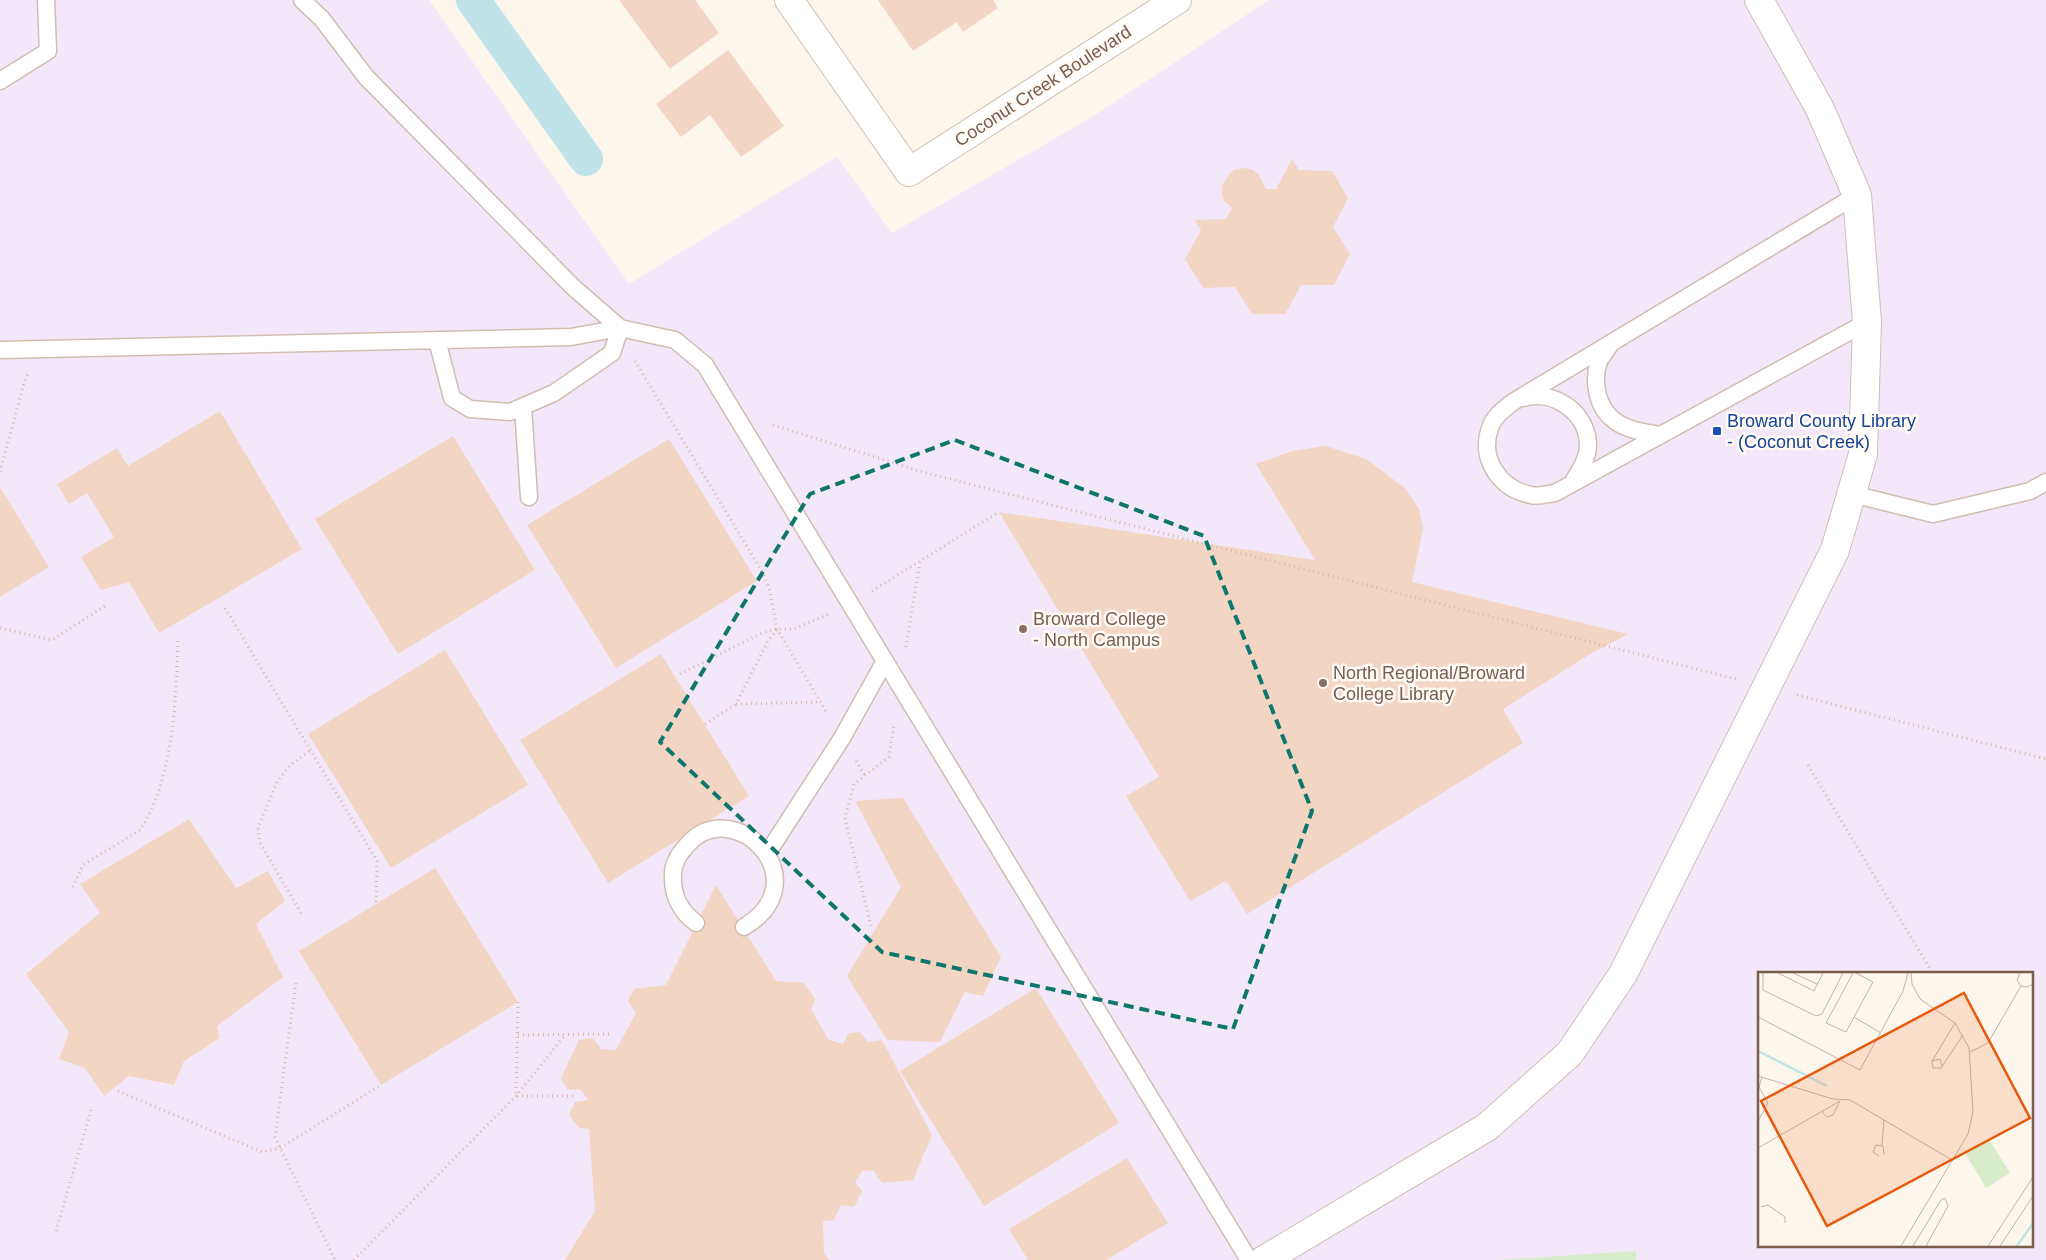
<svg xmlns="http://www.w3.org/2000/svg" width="2046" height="1260" font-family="Helvetica,sans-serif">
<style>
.education{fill:#f3e8fa;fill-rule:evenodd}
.green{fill:#d8ecc9}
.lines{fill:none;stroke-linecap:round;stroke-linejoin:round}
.canal{stroke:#bfe3e8;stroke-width:34}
.building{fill:#f3d5c3}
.lane-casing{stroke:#d1beb0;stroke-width:19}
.street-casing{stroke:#d1beb0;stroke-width:30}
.path{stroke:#d9b8a5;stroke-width:3;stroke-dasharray:1 4;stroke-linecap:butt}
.lane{stroke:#fff;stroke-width:16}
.street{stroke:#fff;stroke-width:28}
.marked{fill:none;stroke:#0f766e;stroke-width:4;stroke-dasharray:10 6;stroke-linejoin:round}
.transit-dot{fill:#1a4fb4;stroke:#fffaf3;stroke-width:2}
.education-dot{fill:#8d6e63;stroke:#fffaf3;stroke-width:2}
.labels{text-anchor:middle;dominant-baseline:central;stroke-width:5;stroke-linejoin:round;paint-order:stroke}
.street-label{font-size:18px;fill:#7a5c4d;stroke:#fffaf3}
.transit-label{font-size:18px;fill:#164399;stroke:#fffaf3;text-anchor:start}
.education-label{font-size:18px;fill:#785e54;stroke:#fffaf3;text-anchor:start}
.inset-river{fill:none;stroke:#bfe3e8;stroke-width:2.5}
.inset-road{fill:none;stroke:#c5b3a7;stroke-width:1}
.view{fill:#e8590c;fill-opacity:0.15;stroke:#e8590c;stroke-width:2.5}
.inset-edge{fill:none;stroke:#7a5c4d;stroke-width:2.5}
</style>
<rect width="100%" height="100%" fill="#fdf6ec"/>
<path class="education" d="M0,0H429L629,284L837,157L892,233L1092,117L1269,0H2046V1260H0ZM1760,974H2032V1246H1760Z"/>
<path class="green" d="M1636,1251V1260H1497Z"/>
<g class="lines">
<path class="canal" d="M473,0L586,159"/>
</g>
<path class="building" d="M619,0H695L719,33L670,69Z
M878,0H993L998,8L963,32L957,22L913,51Z
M728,50L784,126L741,157L710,115L681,137L656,104Z
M1292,159L1299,170L1332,171L1348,198L1333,227L1350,254L1334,285H1301L1285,314H1252L1235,287L1203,288L1185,259L1201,230L1195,220L1226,219L1232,208L1224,201L1222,195V186L1230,173L1235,169L1245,168L1253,170L1259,175L1266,189H1276Z
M220,411L302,549L159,633L129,582L101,590L81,557L114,537L87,493L69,504L57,484L117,448L128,466Z
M453,436L535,570L398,654L315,519Z
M669,439L757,581L616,668L527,525Z
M1326,446L1366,459L1405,488L1419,509L1423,529L1412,582L1628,634L1587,656L1503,709L1523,743L1247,914L1226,881L1190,901L1126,796L1159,777L999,512L1315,560L1256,464L1292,451Z
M0,487L49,567L0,597Z
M445,650L528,785L391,868L308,734Z
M661,654L749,796L608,883L520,740Z
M903,798L1001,957L983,996L965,992L940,1042L887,1040L847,976L901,887L855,801Z
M189,819L236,888L268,871L285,901L256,924L283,977L217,1026L220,1038L184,1061L174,1085L129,1076L104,1096L85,1068L59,1059L69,1032L26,974L100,913L80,884Z
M435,868L518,1002L381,1085L299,951Z
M716,885L776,981L804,983L815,999L811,1010L829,1040L843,1044L849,1033L860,1032L868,1042L882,1040L932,1135L913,1180L882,1183L873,1170L862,1171L855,1182L862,1191L854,1207L841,1205L834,1220L823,1221L824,1253L829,1260H565L595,1211L589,1129L579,1128L569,1115L575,1102L588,1100L581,1090L567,1089L561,1078L579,1040L593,1038L601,1049L616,1050L636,1013L628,1001L634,989L666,985Z
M1036,988L1119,1123L984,1206L900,1071Z
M1127,1158L1168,1223L1106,1260H1028L1009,1229Z"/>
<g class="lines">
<defs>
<path id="lane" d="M302,0L322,19L366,77L573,287L620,328L675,340L705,365L1249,1260
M0,81L48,51L46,0
M1857,195L1513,402C1504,409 1494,416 1490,428C1479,459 1500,489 1531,495C1538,497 1547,494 1555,493L1867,322
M1610,345C1607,350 1602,356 1599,361C1592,382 1597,408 1615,421C1627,430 1644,432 1659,435
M0,350L571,337L620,328L612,353L554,393L510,412L470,409L452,398L437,340
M1523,398C1553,389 1587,412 1588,444C1588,458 1581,469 1574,480
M523,407L529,497
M1852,494L1933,514L2030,491L2046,482
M767,854L842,738L885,661
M696,923C679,910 672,895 673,874C673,862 680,853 688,844C735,793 821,881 744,927"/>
<path id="street" d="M789,0L909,172L1177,0
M1264,1260L1487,1127L1570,1053L1623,974L1835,550L1863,454L1867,322L1857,195L1820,109L1759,0"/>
</defs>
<use href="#lane" class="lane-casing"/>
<use href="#street" class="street-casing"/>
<path class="path" d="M635,361L763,573L770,591L777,629L827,713
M773,425L926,473L1736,679
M0,472L24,383L28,374
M872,591L999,512
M225,608L377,861L376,904
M0,628L52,640L108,604
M777,630L768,641L736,704L821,702
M906,647L920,561
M680,674L762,633L777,629H794L829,614
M1797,695L2046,759
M705,724L736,704
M856,761L865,776
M1808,765L1933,974
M73,887L83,865L140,830C174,778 176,699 178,639
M301,913L260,843L258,828L277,782L290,765L311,750
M871,926L845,818L854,784L889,757L894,725
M296,983L275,1137L335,1260
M518,1002L516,1096H577
M518,1035L610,1034
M118,1091L262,1152L280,1148L381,1085
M56,1231L92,1107
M354,1260L516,1096L566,1034"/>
<use href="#lane" class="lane"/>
<use href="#street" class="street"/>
</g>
<path class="marked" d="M955,440L1204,536L1312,811L1233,1029L882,952L660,742L810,494Z"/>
<rect class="transit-dot" x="1712" y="426" width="10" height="10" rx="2.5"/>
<g class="education-dot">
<circle cx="1023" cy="629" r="5"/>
<circle cx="1323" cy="683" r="5"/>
</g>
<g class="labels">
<g class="street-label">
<text transform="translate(1043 86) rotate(-33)">Coconut Creek Boulevard</text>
</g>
<g class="transit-label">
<text x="1727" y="421">Broward County Library<tspan x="1727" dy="21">- (Coconut Creek)</tspan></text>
</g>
<g class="education-label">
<text x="1033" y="619">Broward College<tspan x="1033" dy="21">- North Campus</tspan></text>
<text x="1333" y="673">North Regional/Broward<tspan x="1333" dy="21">College Library</tspan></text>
</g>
</g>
<g transform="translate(1758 972)">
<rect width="275" height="275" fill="#fdf6ec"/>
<path d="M231,167L252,201L228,216L207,181Z" fill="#d8ecc9"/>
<path class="inset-river" d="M0,79L69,114M259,274L275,251"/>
<path class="inset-road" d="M5,1V18L58,44L64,42L85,1M20,1L56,19L65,1M35,1L59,12M95,1L68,51L88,60L115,10L98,1M262,1L259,8L263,14L269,15L275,12M0,45L102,98L145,19L150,1M96,45L123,61M197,51L174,89L175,96H183L205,63M212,80L230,71L263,14M174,89L182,87L184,94M0,104L75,127L92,128L194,188M64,140L69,145L75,143L82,129M0,149L10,131L1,115L4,105M124,173L126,148M0,176L82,129M121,184L115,180L118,173L125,174L126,182M3,235L10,233L27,245V251M143,274L210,162L215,140L211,76L197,51L162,27L154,12L153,1M155,274L183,228L187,226L190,234L168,274M230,274L275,205M242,274L275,224"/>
<path class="view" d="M206,21L272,146L69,254L3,129Z"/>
<rect width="275" height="275" class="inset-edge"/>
</g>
</svg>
